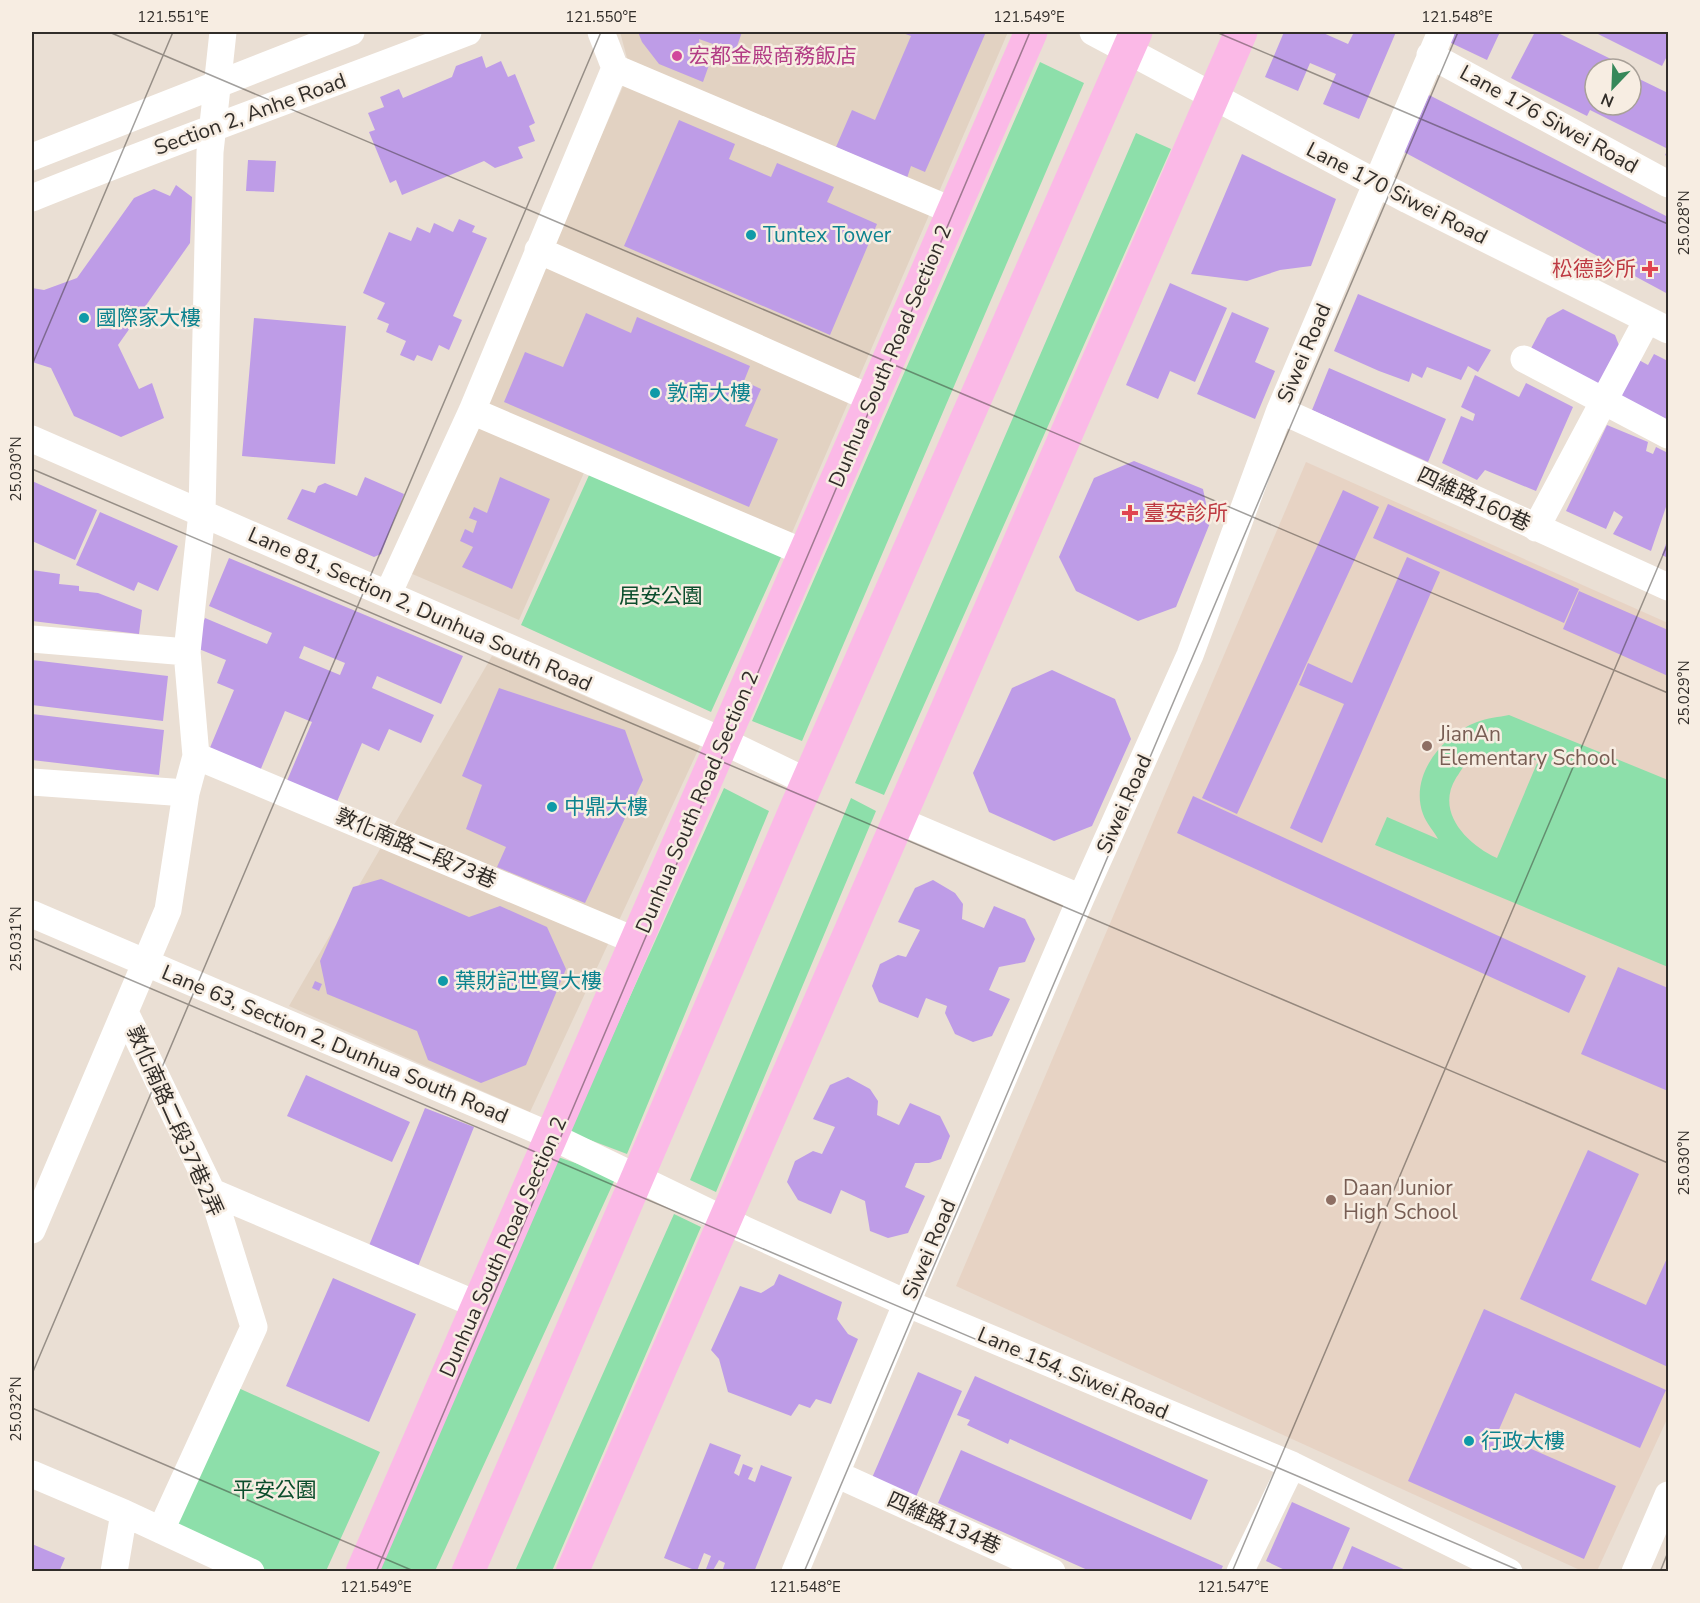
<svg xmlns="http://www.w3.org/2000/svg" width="1700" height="1603" font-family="'Nunito Sans','Noto Sans TC',sans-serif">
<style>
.built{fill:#e2d2c2}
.education{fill:#e7d3c4}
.green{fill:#8ddfaa;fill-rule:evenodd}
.building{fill:#be9ce7;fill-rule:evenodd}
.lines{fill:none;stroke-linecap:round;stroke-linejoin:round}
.minor{stroke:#fff;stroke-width:27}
.major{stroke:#fbb9e7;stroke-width:33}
.ticks{fill:none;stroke:#312d29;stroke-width:1.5;stroke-opacity:0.45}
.hotel-dot{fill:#d1479c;stroke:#f7ede2;stroke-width:2}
.culture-dot{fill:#0f9aa8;stroke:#f7ede2;stroke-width:2}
.health-dot{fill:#e0444e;stroke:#f7ede2;stroke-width:2}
.education-dot{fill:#8d6e63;stroke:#f7ede2;stroke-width:2}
.labels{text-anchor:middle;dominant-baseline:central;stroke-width:5;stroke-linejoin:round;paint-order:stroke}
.hotel-label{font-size:21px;fill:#b23c85;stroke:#f7ede2;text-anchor:start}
.street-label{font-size:21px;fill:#312d29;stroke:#f7ede2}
.culture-label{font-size:21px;fill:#0d838f;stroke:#f7ede2;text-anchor:start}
.health-label{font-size:21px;fill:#be3a42;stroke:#f7ede2;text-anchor:end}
.park-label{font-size:21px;fill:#0b4d2c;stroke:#f7ede2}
.education-label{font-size:21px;fill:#785e54;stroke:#f7ede2;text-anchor:start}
.neatline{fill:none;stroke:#312d29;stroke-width:2}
.ticks-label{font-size:15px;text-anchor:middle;fill:#312d29}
</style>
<rect width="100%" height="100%" fill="#eadfd4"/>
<path class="built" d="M620,32H1008L791,535L594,450L519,620L410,573L625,82L627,58Z
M492,656L700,746L530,1112L289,1006Z"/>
<path class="education" d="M1306,462L1668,623V1417L1597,1571H1582L956,1286Z"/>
<path class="green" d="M1040,62L1084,83L802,741L752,721Z
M1136,133L1171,149L884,795L855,783Z
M590,473L782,555L711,712L521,625Z
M1509,715L1668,780V967L1375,845L1387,817L1438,839C1434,831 1426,823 1423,814C1409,776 1442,735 1477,722C1487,718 1499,717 1509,715ZM1507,751L1538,761L1497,858C1467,844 1435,812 1456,778C1459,774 1463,766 1467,763C1478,755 1494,753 1507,751Z
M724,788L769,811L627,1154L569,1132Z
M851,798L876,811L716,1192L690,1180Z
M558,1157L616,1177L435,1571L375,1572Z
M674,1214L701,1227L552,1571H515Z
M234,1386L380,1452L326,1571H265L170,1528Z"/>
<path class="building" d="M638,32H742L735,52L699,39L702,61L709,65L703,82L659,64L642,42Z
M900,32H986L925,172L911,166L907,178L836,147L852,110L875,120L911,36Z
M1284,32H1321L1348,44L1354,32H1396L1359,119L1323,104L1336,74L1310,63L1298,91L1265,77Z
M1451,32H1500L1487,60L1447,41Z
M1535,32H1556L1615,61L1612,65L1620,69H1595V105H1631V75L1668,93V157L1665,155L1668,149L1590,110L1587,116L1511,78Z
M1594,32H1668V54L1662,66Z
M482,56L486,68L501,61L508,77L515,74L535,123L529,126L535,141L518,147L523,158L495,168L484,161L402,195L396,180L390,183L369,132L375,130L368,113L384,107L380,97L399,89L403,98L452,77L456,66Z
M1429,95L1668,217V294L1404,152Z
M679,120L735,144L729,159L771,177L777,163L834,187L827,202L877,224L830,335L624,246Z
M1242,154L1336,199L1311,266L1280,270L1247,281L1191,274Z
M248,160L276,161L274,192L246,191Z
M176,185L192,197L190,243L118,345L139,389L152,383L164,418L121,437L74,416L51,368L32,362V288L44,290L77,278L134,198L154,189L170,196Z
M459,219L475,226L472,232L487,238L453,316L462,320L449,350L439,345L432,361L417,355L414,361L400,355L406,341L386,332L389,324L377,319L385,303L363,293L389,232L411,241L417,227L430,233L434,223L453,232Z
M1170,283L1227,308L1195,382L1170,371L1158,399L1126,385Z
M1358,294L1491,350L1478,372L1468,366L1461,380L1427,367L1422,378L1412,373L1409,382L1379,371L1334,351Z
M1563,309L1615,335L1622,353L1603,392L1528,354L1547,318Z
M1232,312L1269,328L1255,362L1275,371L1255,419L1197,394Z
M586,313L631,333L637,317L750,366L744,381L761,389L745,426L778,439L749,507L504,402L525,352L563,367Z
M254,318L346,326L335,464L242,456Z
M1654,354L1668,361V424L1618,399L1637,359L1648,365Z
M1329,368L1446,419L1428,462L1312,410Z
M1475,375L1519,397L1526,383L1573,407L1536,491L1485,470L1477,480L1442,463L1461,416L1473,421L1475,414L1461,407Z
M1607,425L1648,442L1646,451L1653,454L1656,447L1668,453V501L1651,551L1613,534L1623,517L1614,511L1606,529L1566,511Z
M1134,461L1203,489L1210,523L1176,607L1138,621L1076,591L1059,557L1094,478Z
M365,477L404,494L381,554L374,557L287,519L302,489L315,493L318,486L325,483L357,496Z
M500,477L550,499L512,589L462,567L473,547L460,541L465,529L473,533L477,521L469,518L474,507L487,513Z
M32,481L97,510L75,560L32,541Z
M1343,490L1379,507L1237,814L1202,798Z
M1388,504L1579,589L1564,623L1373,538Z
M100,512L178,546L158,591L138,582L134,591L76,565Z
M1668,538V558L1662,555Z
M1407,557L1440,572L1322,843L1290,828L1344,704L1299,685L1308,663L1352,683Z
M229,558L463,656L441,704L377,676L372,688L434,715L421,743L389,729L379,751L362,743L336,804L286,783L312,722L285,711L260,771L209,750L234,690L217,683L226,660L194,647L205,618L267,644L272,633L209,606ZM304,646L345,663L340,675L299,658Z
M32,570L60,574L59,584L79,586V591L98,593L142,610L139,634L32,621Z
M1579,591L1668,630V676L1563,629Z
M32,660L168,676L163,721L32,705Z
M1052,670L1115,699L1131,739L1092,826L1054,841L989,812L973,773L1012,688Z
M499,688L625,730L643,780L585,903L497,867L506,847L466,829L482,785L462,776Z
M32,714L164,730L159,775L32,760Z
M1193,796L1586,976L1569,1013L1177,833Z
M381,879L469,917L500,906L547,927L566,969L526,1065L481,1083L428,1060L417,1031L327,994L320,961L353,887Z
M933,880L955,893L963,904L962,919L984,928L994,906L1025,919L1035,939L1025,962L999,967L989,990L1010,999L992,1036L973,1042L955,1034L945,1013L947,1006L926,998L918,1018L879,1002L872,986L880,964L898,955L906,957L920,930L898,922L915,888Z
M1618,967L1668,988V1091L1581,1054Z
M315,981L322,984L319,991L312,988Z
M306,1075L410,1122L392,1162L287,1116Z
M848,1077L870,1089L878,1101L877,1115L899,1125L910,1103L940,1116L950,1136L941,1159L929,1163H915L905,1187L925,1196L908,1233L888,1238L870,1231L865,1201L841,1190L831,1214L798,1200L787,1182L795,1161L813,1151L822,1154L835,1127L813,1119L830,1085Z
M425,1108L474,1127L415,1274L366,1253Z
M1588,1150L1639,1174L1591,1280L1646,1305L1668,1256V1367L1520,1299Z
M779,1274L842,1302L837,1319L848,1334L858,1339L831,1404L816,1399L810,1408L799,1404L791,1416L728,1392L719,1359L711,1350L740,1286L761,1293L774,1285Z
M333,1278L416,1314L369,1422L286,1386Z
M1484,1309L1666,1390L1640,1448L1515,1393L1497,1434L1616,1486L1584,1559L1408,1481Z
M918,1372L962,1391L912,1506L868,1487Z
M975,1376L1208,1480L1191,1520L1010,1439L1008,1444L967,1425L970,1420L957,1415Z
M710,1443L741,1455L734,1473L739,1476L743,1464L753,1468L748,1479L755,1482L761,1465L792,1477L754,1572H722L725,1563L719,1560L712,1572L706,1569L711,1556L704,1553L697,1571L664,1558Z
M961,1450L1223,1566L1220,1572H1092L938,1503Z
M1292,1502L1350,1528L1331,1572H1289L1266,1561Z
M32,1544L65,1558L59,1572H32Z
M1352,1546L1410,1572H1341Z"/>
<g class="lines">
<path class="minor" d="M1093,32L1408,200L1668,330
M1430,55L1668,184
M615,68L953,211
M32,157L351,32
M32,198C176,140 323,88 468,32
M538,250L872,399
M1524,359L1668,435
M1280,410L1668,587
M472,411L805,553
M32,439L723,741L808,782
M1536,528L1647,320
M388,594L472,411L615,68L601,32
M32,639L187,652
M196,756L636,941
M32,782L186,793
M898,820L1081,898
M32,914L551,1136L743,1229L906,1303L1292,1465L1509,1572
M125,1012L212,1192L254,1327L161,1530
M212,1192L478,1305
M32,1230L168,910L186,793L196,756L187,652L202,513L210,152L223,32
M32,1474L124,1513L251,1572
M836,1474L1052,1572
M114,1572L124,1513
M795,1572L915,1283L1081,898L1190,655L1280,410L1441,32
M1240,1572L1292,1465
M1635,1572L1668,1495"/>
<path class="major" d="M362,1572L1031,32
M468,1572L793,815L1136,32
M572,1572L1241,32"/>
</g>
<path class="ticks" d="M109,32L1668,693M1216,32L1668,224M32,365L173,32M32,469L1668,1163M32,938L1523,1572M32,1374L601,32M32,1408L416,1572M376,1572L1030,32M804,1572L1458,32M1232,1572L1668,543M1660,1572L1668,1552"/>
<circle class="hotel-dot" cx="677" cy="56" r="6"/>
<g class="culture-dot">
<circle cx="751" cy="235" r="6"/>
<circle cx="84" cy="318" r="6"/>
<circle cx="655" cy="393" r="6"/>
<circle cx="552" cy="807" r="6"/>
<circle cx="443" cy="981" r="6"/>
<circle cx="1469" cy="1441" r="6"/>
</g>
<g class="health-dot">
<path d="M1647 260h6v6h6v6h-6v6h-6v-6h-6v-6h6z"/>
<path d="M1127 504h6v6h6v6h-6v6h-6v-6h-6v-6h6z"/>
</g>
<g class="education-dot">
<circle cx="1427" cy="746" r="6"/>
<circle cx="1331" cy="1200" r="6"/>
</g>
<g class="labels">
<g class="hotel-label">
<text x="689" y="56">宏都金殿商務飯店</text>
</g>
<g class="street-label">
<text transform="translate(250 114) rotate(-20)">Section 2, Anhe Road</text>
<text transform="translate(1549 119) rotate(29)">Lane 176 Siwei Road</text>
<text transform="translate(1397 193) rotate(27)">Lane 170 Siwei Road</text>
<text transform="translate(1304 353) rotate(-67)">Siwei Road</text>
<text transform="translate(890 356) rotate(-67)">Dunhua South Road Section 2</text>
<text transform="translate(1474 499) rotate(25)">四維路160巷</text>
<text transform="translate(420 609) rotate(24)">Lane 81, Section 2, Dunhua South Road</text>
<text transform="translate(697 802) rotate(-67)">Dunhua South Road Section 2</text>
<text transform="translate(1124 804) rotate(-66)">Siwei Road</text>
<text transform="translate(416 848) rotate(23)">敦化南路二段73巷</text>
<text transform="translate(335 1044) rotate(23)">Lane 63, Section 2, Dunhua South Road</text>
<text transform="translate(175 1121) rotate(66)">敦化南路二段37巷2弄</text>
<text transform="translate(503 1247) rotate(-66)">Dunhua South Road Section 2</text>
<text transform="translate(929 1249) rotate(-67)">Siwei Road</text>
<text transform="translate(1073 1373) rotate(23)">Lane 154, Siwei Road</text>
<text transform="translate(944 1523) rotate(24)">四維路134巷</text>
</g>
<g class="culture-label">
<text x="763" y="235">Tuntex Tower</text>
<text x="96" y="318">國際家大樓</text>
<text x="667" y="393">敦南大樓</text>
<text x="564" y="807">中鼎大樓</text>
<text x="455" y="981">葉財記世貿大樓</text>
<text x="1481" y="1441">行政大樓</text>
</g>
<g class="health-label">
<text x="1636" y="269">松德診所</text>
<text x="1144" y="513" text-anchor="start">臺安診所</text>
</g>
<g class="park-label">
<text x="661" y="596">居安公園</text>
<text x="275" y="1490">平安公園</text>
</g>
<g class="education-label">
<text x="1439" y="734">JianAn<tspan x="1439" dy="24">Elementary School</tspan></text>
<text x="1343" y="1188">Daan Junior<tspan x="1343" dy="24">High School</tspan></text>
</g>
</g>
<rect width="1700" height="1603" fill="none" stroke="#f7ede2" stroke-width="66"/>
<g transform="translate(1613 87) rotate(203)"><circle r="28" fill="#f7ede2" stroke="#a8a098" stroke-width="1.5"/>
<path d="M0-4.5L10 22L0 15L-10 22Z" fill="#36885a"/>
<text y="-9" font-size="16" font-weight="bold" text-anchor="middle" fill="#312d29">N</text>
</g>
<rect x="33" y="33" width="1634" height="1537" class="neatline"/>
<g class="ticks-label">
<text x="173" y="22">121.551°E</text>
<text x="601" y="22">121.550°E</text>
<text x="1029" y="22">121.549°E</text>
<text x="1457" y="22">121.548°E</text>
<text transform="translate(1684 223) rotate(-90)" y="5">25.028°N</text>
<text transform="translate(16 469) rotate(-90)" y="5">25.030°N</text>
<text transform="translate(1684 693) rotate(-90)" y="5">25.029°N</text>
<text transform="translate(16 939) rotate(-90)" y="5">25.031°N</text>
<text transform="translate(1684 1163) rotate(-90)" y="5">25.030°N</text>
<text transform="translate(16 1409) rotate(-90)" y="5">25.032°N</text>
<text x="376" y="1592">121.549°E</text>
<text x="805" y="1592">121.548°E</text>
<text x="1233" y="1592">121.547°E</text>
</g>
</svg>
